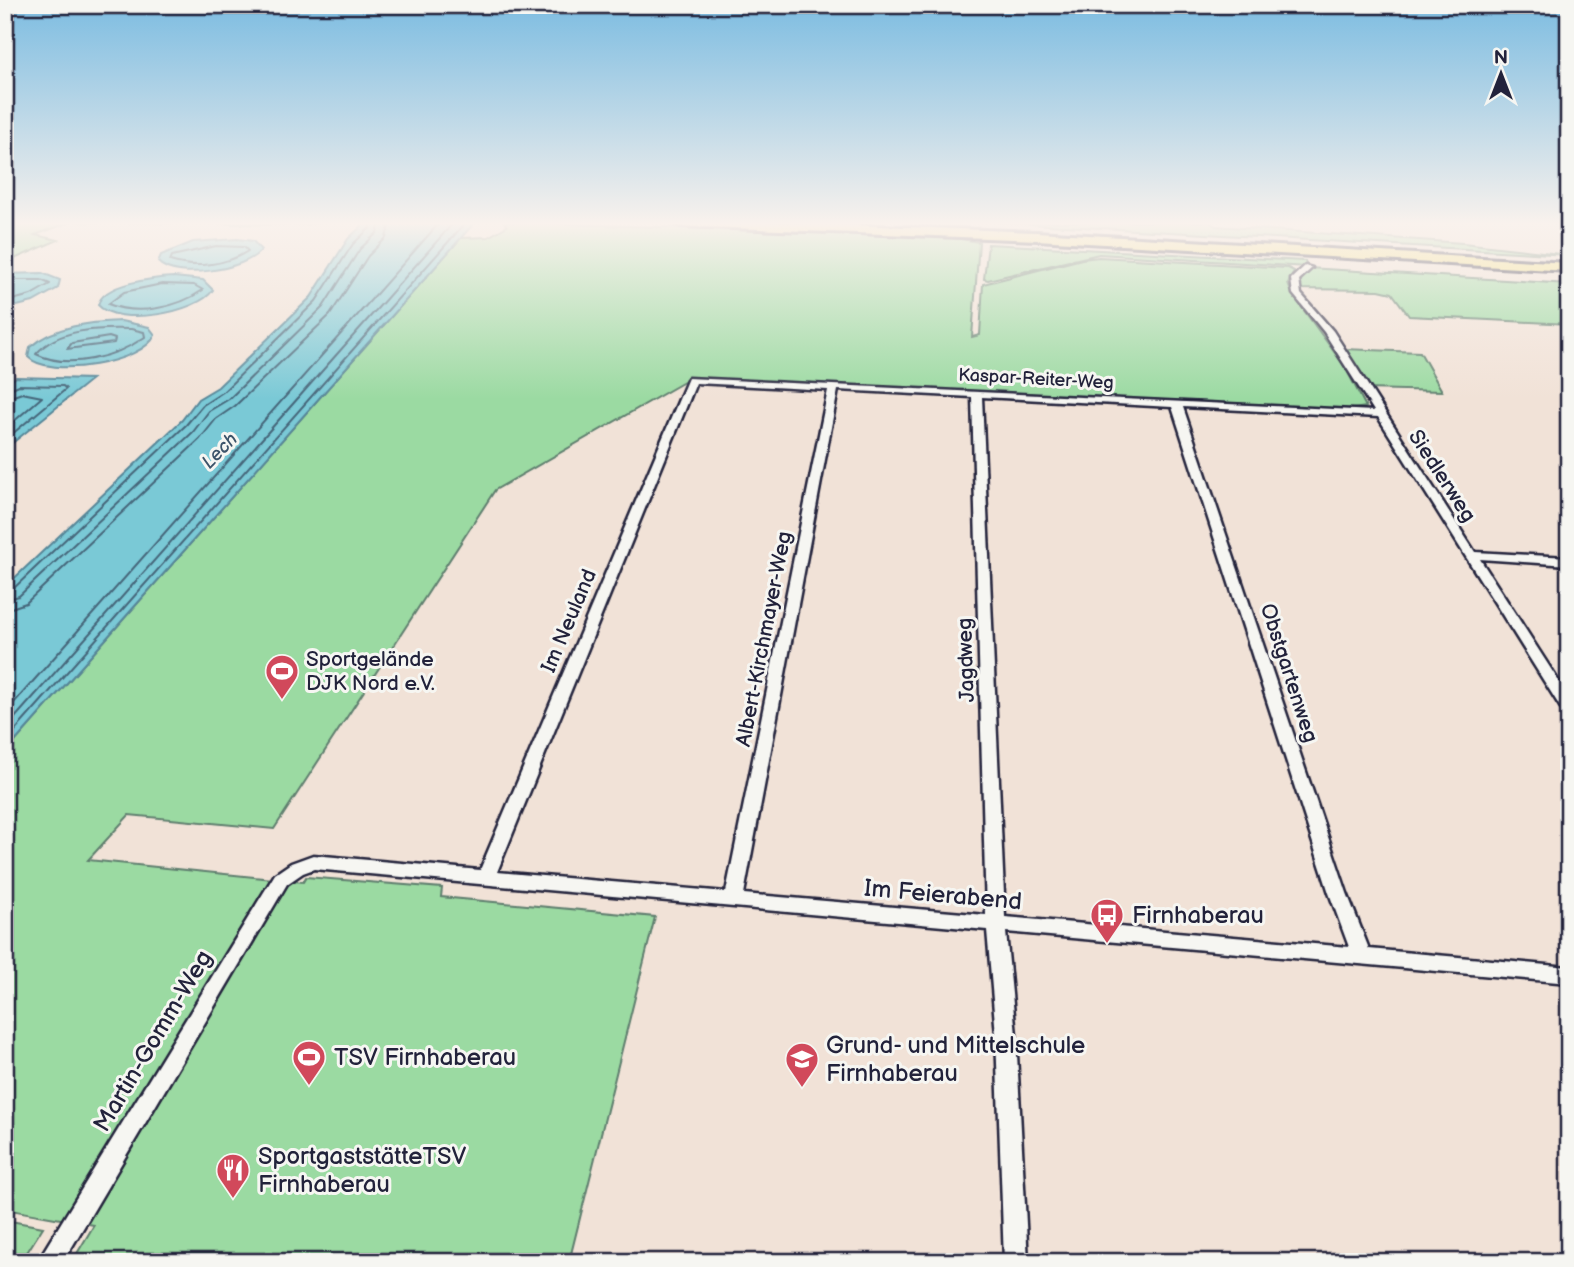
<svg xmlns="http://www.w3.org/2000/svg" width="1574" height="1267" font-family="'Balsamiq Sans',sans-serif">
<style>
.green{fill:#9bdaa2;stroke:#5e7e6e;stroke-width:2}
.water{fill:#7ac9d6;stroke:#578698;stroke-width:2}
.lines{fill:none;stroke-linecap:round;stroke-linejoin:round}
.shore{stroke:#456579;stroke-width:2}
.street-casing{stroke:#22223b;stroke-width:5}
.highway-casing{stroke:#22223b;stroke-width:6}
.street{fill:#f6f6f2;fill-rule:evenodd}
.highway{fill:#f5e382;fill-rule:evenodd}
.labels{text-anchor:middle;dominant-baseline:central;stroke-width:6;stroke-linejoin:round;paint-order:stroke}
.far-street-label{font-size:18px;fill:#22223b;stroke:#f6f6f2}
.far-water-label{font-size:19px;font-style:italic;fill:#3c546a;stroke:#f6f6f2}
.street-label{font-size:21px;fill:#22223b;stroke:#f6f6f2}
.poi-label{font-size:21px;fill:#22223b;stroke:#f6f6f2;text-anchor:start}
.near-street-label{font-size:24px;fill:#22223b;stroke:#f6f6f2}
.near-poi-label{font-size:24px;fill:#22223b;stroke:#f6f6f2;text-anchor:start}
</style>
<rect width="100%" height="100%" fill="#f1e2d7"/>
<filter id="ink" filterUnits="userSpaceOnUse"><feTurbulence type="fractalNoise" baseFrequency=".0143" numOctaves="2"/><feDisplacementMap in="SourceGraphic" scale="14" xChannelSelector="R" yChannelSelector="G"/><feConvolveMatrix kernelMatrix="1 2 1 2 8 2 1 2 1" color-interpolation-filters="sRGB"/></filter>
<g filter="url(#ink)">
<path class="green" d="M5,222H70L35,235L58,240L5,263Z
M78,222H324L303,225Z
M504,222L943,236L979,242L972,337L980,335L983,284L1082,259L1099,257L1288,268L1294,271L1288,284L1292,294L1345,367L1366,407L1353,409L691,378L495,490L274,829L129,815L88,860L303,882L306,877L442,888L441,897L655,917L569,1262H72L94,1225L5,1209V753L461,238L488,237L507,226Z
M997,222H1209L1216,226L1463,243L1569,255Z
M988,244L1305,261L1307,267L1099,254L988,280L984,279Z
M1308,268L1569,284V324L1409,316L1392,293L1379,290L1295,289L1300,273Z
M1343,349L1420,352L1442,391L1365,389Z
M5,1220L43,1227L21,1262H5Z"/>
<path class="water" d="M366,222H475L5,753V587L182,420L198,399L218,387L311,297L348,239Z
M237,239L253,241L261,250C246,270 175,281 158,262L161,255L193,242Z
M42,273L60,280L58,288L33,302L5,309V274Z
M174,277L203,280L213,290C198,313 117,327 98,305C103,283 154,278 174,277Z
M121,321L149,327L155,335C143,363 49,379 28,357L30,347C54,326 90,322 121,321Z
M16,377L92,379L5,449V385Z"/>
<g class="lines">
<path class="shore" d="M216,246L244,247L248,251C226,265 195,269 170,261L172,256Z
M5,280H41L50,284L31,295L5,302
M162,284L194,285L203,290C177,308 137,316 108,304L124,292Z
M131,329L144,332L145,337C116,357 69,370 36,354C58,328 100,328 131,329Z
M109,337L115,339L114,343L67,349L72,343Z
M5,391L19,385L63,386L66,389L5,440
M5,399L22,393L42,397L5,429
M5,591L13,589L186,425L203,405L223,392L316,301L353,244L370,228L371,222
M5,600L19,596L193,432L209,411L229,399L323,307L360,249L377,233L380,222
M5,610L26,603L200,439L216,419L235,406L330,315L368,256L386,238L390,222
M5,713L440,222
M5,729L454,222
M5,742L466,222"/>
<defs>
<path id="street" d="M1305,266L1312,268L1299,280L1301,294L1333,331L1475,552L1569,557V565L1480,559L1569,697V714L1564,713L1378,417L1183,407L1347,893L1369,949L1569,967V983L1006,932L1016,1035L1028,1262H1004L996,1035L987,930L314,869L303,873L287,884L63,1262H37L275,874L291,863L313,855L480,870L688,378L1374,411L1324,332L1293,294L1291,279ZM696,383L828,390L726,892L497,872ZM838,390L972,397L986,915L744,894ZM982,397L1172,407L1329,893L1349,947L1005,917Z"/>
<path id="highway" d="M673,222H773L1037,232L1569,263V271L1037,240L680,226Z"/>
</defs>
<use href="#street" class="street-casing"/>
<use href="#highway" class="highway-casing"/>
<use href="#street" class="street"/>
<use href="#highway" class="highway"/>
</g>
</g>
<linearGradient id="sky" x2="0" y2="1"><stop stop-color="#7cbce1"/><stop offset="0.56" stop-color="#f9f2ed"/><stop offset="1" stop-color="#f9f2ed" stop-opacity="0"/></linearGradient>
<rect width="1574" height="399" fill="url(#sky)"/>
<defs>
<symbol id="stadium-pin" viewBox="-11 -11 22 30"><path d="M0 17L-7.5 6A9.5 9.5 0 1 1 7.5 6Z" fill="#d1495b" stroke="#f6f6f2"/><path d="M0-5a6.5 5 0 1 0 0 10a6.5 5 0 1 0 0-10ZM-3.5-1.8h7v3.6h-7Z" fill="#fff"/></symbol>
<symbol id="bus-pin" viewBox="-11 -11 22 30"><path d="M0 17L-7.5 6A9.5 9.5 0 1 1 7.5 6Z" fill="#d1495b" stroke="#f6f6f2"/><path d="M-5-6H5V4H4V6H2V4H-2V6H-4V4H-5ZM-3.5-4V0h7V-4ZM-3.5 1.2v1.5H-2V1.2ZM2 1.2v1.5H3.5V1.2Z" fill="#fff"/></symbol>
<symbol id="school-pin" viewBox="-11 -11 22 30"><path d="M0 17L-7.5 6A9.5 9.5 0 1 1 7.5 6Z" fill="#d1495b" stroke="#f6f6f2"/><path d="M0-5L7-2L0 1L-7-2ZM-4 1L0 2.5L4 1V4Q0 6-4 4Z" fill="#fff"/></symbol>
<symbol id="restaurant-pin" viewBox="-11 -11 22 30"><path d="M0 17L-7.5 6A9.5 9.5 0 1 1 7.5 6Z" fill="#d1495b" stroke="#f6f6f2"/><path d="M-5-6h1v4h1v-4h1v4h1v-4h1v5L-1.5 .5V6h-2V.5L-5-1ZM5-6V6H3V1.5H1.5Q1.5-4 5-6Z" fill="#fff"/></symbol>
</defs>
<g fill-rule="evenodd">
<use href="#stadium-pin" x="263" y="652" width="38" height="52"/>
<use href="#bus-pin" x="1088" y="896" width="38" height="52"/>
<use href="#stadium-pin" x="290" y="1038" width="38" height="52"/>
<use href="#school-pin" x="783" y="1040" width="38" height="52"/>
<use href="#restaurant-pin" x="214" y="1151" width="38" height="52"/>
</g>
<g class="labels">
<g class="far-street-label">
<text transform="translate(1036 379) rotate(3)">Kaspar-Reiter-Weg</text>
</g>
<g class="far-water-label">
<text transform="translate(220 451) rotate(-46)">Lech</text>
</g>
<g class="street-label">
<text transform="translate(1442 476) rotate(57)">Siedlerweg</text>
<text transform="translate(569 621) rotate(-67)">Im Neuland</text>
<text transform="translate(764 639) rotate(-79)">Albert-Kirchmayer-Weg</text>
<text transform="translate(966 660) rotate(-92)">Jagdweg</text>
<text transform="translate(1289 673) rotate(72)">Obstgartenweg</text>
</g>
<g class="poi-label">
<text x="306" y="659">Sportgelände<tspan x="306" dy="24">DJK Nord e.V.</tspan></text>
</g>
<g class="near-street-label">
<text transform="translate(943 895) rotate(5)">Im Feierabend</text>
<text transform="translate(153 1041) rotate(-59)">Martin-Gomm-Weg</text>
</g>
<g class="near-poi-label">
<text x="1132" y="915">Firnhaberau</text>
<text x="826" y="1045">Grund- und Mittelschule<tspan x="826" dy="28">Firnhaberau</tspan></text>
<text x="334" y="1057">TSV Firnhaberau</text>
<text x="258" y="1156">SportgaststätteTSV<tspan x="258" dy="28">Firnhaberau</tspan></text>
</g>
</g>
<rect width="1574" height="1267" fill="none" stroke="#f6f6f2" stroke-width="28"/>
<rect x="14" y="14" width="1546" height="1239" fill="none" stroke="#22223b" stroke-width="2.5" filter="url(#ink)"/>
<g transform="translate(1501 74)" stroke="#f6f6f2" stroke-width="5" paint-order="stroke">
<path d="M0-5L12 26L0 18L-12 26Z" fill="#22223b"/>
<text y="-10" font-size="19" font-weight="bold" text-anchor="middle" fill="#22223b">N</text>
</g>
</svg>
